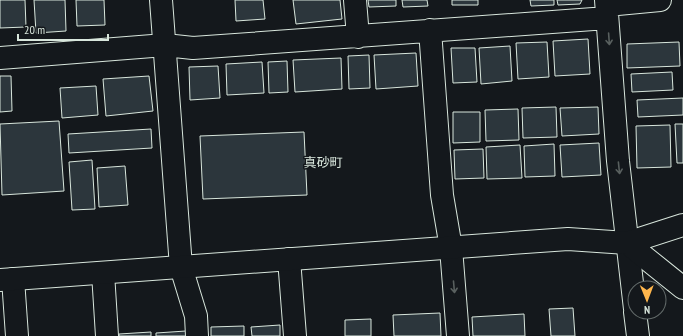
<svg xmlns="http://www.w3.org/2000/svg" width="683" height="336" font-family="'PT Sans Narrow','Noto Sans JP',sans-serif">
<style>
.building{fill:#2c363c;stroke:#d8e6dc}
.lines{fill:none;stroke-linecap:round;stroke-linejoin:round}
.street-casing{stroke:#d8e6dc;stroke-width:24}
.secondary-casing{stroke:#d8e6dc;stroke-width:24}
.street{stroke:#14181c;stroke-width:22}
.secondary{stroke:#14181c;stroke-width:22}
.oneway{stroke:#59605f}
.labels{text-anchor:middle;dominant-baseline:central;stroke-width:3;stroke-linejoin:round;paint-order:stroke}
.quarter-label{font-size:13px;fill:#d8e6dc;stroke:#14181c}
</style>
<rect width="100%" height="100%" fill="#14181c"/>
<path class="building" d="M0,0H25L26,27L0,28Z
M34,0H65L66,31L36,33Z
M76,0H104L105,25L77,26Z
M235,0H263L265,19L236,21Z
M293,0H340L342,19L296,24Z
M368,0H396V6L369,7Z
M402,0H427L428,6L403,7Z
M452,0H478V5H452Z
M530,0H554V5L531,6Z
M557,0H582L580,4L558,5Z
M588,39L590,74L555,76L553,41Z
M547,42L549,77L518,79L516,43Z
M679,42L680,66L627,68V44Z
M510,46L512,81L481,84L479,48Z
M451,48H475L477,82L453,83Z
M416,53L418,86L376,89L374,55Z
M369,55L370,88L349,89L348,56Z
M341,58L342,89L295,92L293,60Z
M287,61L288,92L269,93L268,62Z
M262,62L264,93L227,95L226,64Z
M218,66L220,98L190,100L189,67Z
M672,72L673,90L632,92L631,74Z
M0,76H11L12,111L0,112Z
M149,76L153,111L106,116L103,79Z
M96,86L98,115L62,118L60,88Z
M683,98V115L638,117L637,100Z
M556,107L557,137L523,138L522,108Z
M598,107L599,134L562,136L560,108Z
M518,109L519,140L486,141L485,110Z
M453,112H480V142L453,143Z
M59,121L64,191L2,195L0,124Z
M675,124H683V163H677Z
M670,125L671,167L637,168L636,126Z
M151,129L152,148L69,153L68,134Z
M304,132L307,195L203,199L200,136Z
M599,143L601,175L562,177L560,145Z
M554,144L555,176L525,177L524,146Z
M520,145L522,178L487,179L486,147Z
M483,149L484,178L455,179L454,150Z
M92,160L95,209L72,210L69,162Z
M125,166L128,205L99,207L97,168Z
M573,308L575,336H551L549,309Z
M440,313L441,336H394L393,315Z
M524,314L525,336H473L472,317Z
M371,319V336H345V320Z
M280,325V336H252L251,327Z
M244,326V336H211V327Z
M186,331L187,336H156V333Z
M151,332V336H119V334Z"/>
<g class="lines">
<defs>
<path id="street" d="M161,0L181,267L196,316L197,336
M355,0L358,37
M606,0L618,161L635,309
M607,5L660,0
M430,30L442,195L451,248L458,336
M0,58L165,45L193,48L607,18
M289,259L295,336
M103,273L107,336
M13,279L17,336
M635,312L638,336"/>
<path id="secondary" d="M627,243L683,288
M0,280L568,239L627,243L683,225"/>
</defs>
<use href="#street" class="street-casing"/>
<use href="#secondary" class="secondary-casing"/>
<use href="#street" class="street"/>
<use href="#secondary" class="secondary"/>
</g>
<defs><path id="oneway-shaft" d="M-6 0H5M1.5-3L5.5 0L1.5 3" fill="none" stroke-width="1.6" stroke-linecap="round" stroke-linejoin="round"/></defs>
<g class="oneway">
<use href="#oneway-shaft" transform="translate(609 39) rotate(86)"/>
<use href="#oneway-shaft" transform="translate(619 168) rotate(84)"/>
<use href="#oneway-shaft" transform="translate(454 287) rotate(85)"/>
</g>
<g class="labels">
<g class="quarter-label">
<text x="323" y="162">真砂町</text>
</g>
</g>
<g transform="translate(647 300) rotate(179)"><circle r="19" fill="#14181c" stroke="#626a69"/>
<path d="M0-3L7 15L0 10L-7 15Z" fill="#ffb74d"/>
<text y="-6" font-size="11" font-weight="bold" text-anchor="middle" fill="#d8e6dc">N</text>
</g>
<path d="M18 34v6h90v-6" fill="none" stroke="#d8e6dc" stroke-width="2"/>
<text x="24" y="34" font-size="12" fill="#d8e6dc" stroke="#14181c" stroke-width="3" paint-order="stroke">20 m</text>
</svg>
